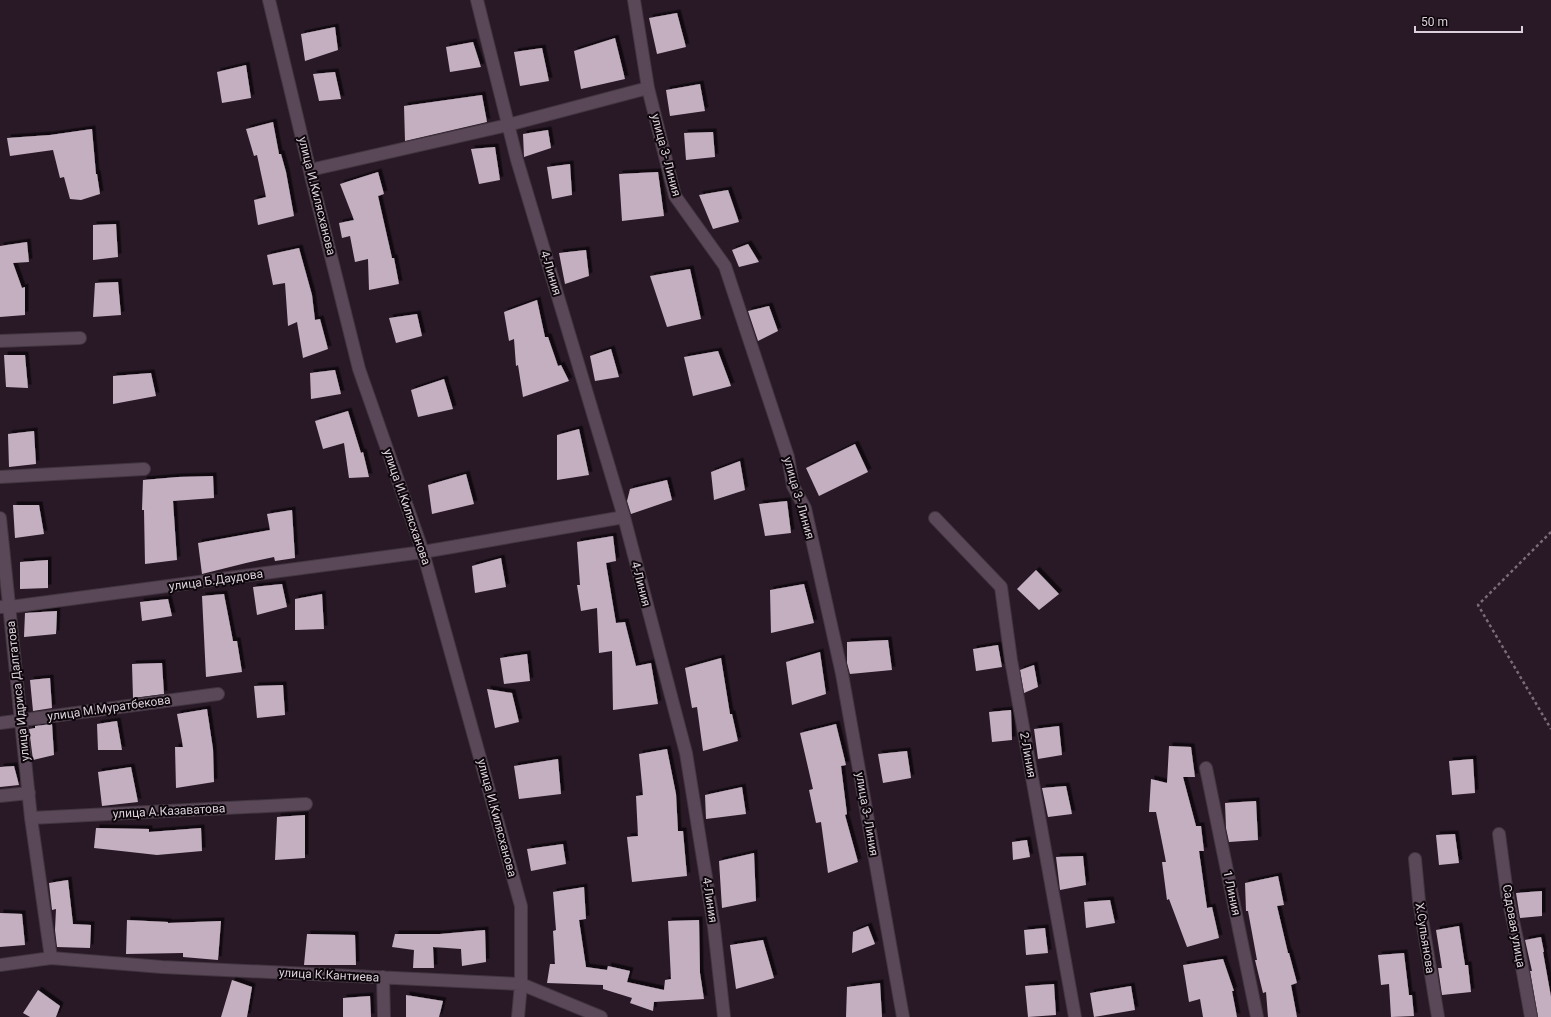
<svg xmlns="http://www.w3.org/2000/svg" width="1551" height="1017" font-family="Roboto,sans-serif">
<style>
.building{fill:#c4afc1;filter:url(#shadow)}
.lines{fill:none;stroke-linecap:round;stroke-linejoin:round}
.street-casing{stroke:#423540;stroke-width:14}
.path{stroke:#796b77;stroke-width:2.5;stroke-dasharray:3 3;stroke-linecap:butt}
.street{stroke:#5a4858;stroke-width:12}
.labels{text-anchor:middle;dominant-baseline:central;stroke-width:4;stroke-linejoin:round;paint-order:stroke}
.street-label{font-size:12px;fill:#dcd1da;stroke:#0d070c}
</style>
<defs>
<filter id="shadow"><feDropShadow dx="3.5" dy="-3.5" stdDeviation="0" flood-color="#0009"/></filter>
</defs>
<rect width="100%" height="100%" fill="#291927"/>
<path class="building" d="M677,13L686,47L657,54L649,18Z
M335,27L338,50L305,61L301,34Z
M615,38L625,79L581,89L574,51Z
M473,42L481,67L450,72L446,47Z
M542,48L549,81L520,86L514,52Z
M246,65L251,98L222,103L217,72Z
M335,72L341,99L319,101L313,74Z
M700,84L705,111L670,116L666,90Z
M482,95L487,122L405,141L404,106Z
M273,122L279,154H281L286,172L294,216L258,225L254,200L266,197L257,155L254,156L246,129Z
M92,129L96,174H97L100,194L81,200L70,199L64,177L60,178L53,150L10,156L7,138L50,135Z
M548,130L551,148L524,157L523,134Z
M713,132L715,157L686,160L684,133Z
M495,147L500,180L479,184L471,149Z
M570,164L572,195L552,199L547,167Z
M378,172L384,194L378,196L392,258H394L399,284L369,290L368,259L355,262L350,236L342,238L339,223L354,220L340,184Z
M658,172L664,216L622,221L619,174Z
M728,190L739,222L713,229L699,195Z
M116,224L118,257L93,260V225Z
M27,242L29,262L13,263L22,288L25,287V315L0,317V246Z
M748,244L759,262L739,267L732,250Z
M299,248L312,295L315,320L320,319L328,349L303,358L297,322L288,326L285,283L273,285L267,255Z
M586,250L589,276L565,284L559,253Z
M690,269L701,319L667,327L650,276Z
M118,282L121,315L93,317L95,283Z
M537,300L545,337H548L558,366L561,365L569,381L523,397L518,365L516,366L514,339L509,341L504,312Z
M769,306L778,331L758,341L748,311Z
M417,314L422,336L396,343L389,318Z
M611,349L619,377L595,381L590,356Z
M718,351L731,386L693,396L684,357Z
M4,355H25L28,388L6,387Z
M335,370L341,394L311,399L310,373Z
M151,373L156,396L113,404V376Z
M444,379L453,409L418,417L411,390Z
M348,411L361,453L363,452L369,477L349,478L344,443L323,449L315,421Z
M579,429L589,475L557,480V435Z
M34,431L36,464L9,467L8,434Z
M855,444L868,472L819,496L806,468Z
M740,461L745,490L714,500L711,472Z
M466,474L474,504L432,514L428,485Z
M213,476L214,498L173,501L177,560L145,564L144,510H142L143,480L178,477Z
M667,480L672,500L631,514L627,501L630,489Z
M787,501L791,533L765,536L759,504Z
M13,505H39L44,534L15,538Z
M292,510L295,558L275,561L274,557L246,563L202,574L198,543L270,530L267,514Z
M613,536L616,561L606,563L616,623L625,622L636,666L651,663L658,704L613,710L612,651L599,653L597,608L581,611L577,585H580L577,542Z
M501,558L506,587L475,593L472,566Z
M48,560V588L20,589V562Z
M1036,570L1059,594L1039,610L1017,589Z
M282,584L287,607L257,615L253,587Z
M804,584L814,623L771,633L770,590Z
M224,594L233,641H237L242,672L206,677L202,596Z
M322,594L324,629L295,630V599Z
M168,599L172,616L142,621L140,602Z
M57,611L56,634L24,637L25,613Z
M888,640L892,670L850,674L847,663V642Z
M998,645L1002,667L976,671L973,649Z
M820,652L826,694L792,705L786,662Z
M527,654L530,681L504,684L500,658Z
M721,658L730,714H732L738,741L703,751L697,707L692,708L685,668Z
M162,663L164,694L133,698L132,664Z
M1034,665L1038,687L1024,693L1020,670Z
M50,678L52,708L33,711L30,680Z
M283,685L285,715L257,718L254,686Z
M487,689L512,693L519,722L495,728Z
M207,709L213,749L214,782L176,788L175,747H183L177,714Z
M1011,710L1012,740L992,742L989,712Z
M117,721L122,750H98L97,724Z
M52,724L54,755L33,760L29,729L35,728V726Z
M836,724L846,765L841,766L847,814L845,815L858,862L828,873L821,822L816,823L809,790L813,789L800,733Z
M1059,726L1062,755L1038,759L1034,729Z
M1169,746L1191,747L1195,777H1183L1196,826H1201L1204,851H1199L1207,908L1212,907L1219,938L1187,947L1169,899L1167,900L1162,862H1166L1156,812H1149L1151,779L1167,783Z
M667,749L676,794L678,831H683L687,876L632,882L627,837L638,836L636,796L643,795L639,754Z
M907,751L911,778L883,783L878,754Z
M558,759L561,794L519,799L514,766Z
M1473,759L1475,793L1452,795L1449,761Z
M14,766L19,785L0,787V767Z
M131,767L138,802L102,806L98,772Z
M1066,786L1072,814L1048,817L1042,788Z
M742,787L746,814L706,819L705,795Z
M1256,801L1258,840L1229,842L1226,828L1225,803Z
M305,815V858L275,860L277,817Z
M96,828L149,829V832L201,828L202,851L157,855L94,848Z
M1455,834L1459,863L1439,865L1436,835Z
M1027,840L1030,857L1013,860L1012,842Z
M563,844L566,864L531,871L527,849Z
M754,853L756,901L722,908L719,861Z
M1083,856L1086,885L1060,890L1056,857Z
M1278,876L1284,905L1277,906L1288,953H1289L1297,983L1291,985L1297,1017H1268L1266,992L1263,993L1255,960H1257L1248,911H1246L1245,883Z
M68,880L73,924L91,925L90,948L57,947L55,930L56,909L52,910L49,883Z
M584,887L586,919L579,920L586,967L607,970L608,966L630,971L627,982L664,990L665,980L671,979L668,921L699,920L700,973L704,999L654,1002L653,1011L630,1003L632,998L603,989V985L547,983L550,964H555L553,931L556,930L553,892Z
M1542,891V916L1520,918L1516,893Z
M1110,900L1115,923L1086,928L1084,902Z
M0,913L22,914L25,945L0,947Z
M127,920L168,922V923L221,921L218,960L183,957V953L126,954Z
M868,926L875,944L852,953L853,932Z
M1459,926L1465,965H1468L1471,992L1442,995L1438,968H1442L1436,930Z
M1045,928L1048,953L1026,955L1024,930Z
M485,930L486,962L462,966L461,949L433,947L434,968H413L414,950L392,947L395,934H440Z
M307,934L355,935L356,965H304Z
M1541,937L1544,952H1543L1551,997V1017H1538L1530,971H1532L1525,940Z
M763,940L774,978L736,989L730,945Z
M1404,953L1409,995H1412L1414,1016L1391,1017L1389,984L1381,985L1378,955Z
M1223,959L1234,991H1232L1237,1017H1203L1200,999L1189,1002L1183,965Z
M232,980L252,987L247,1017H221Z
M880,983L882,1017H846L847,987Z
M1054,984L1056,1015L1028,1017L1025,986Z
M1131,986L1135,1010L1094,1017L1090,993Z
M38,990L60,1006L56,1017H30L23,1013Z
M406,995L443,1001L439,1017H406Z
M370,996L371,1017H343V998Z"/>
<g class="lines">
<defs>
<path id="street" d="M269,0L312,180L359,369L423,552L521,906V984L518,1017
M477,0L517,160L624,517L686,753L714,927L724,1017
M634,0L648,88L675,196L725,266L788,457L793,486L805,508L842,674L903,1017
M310,170L508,125L648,88
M0,341L80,338
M0,477L144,469
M0,518L31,818L51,958
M935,518L1001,587L1011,660L1075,1017
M0,607H10L423,552L624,517
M0,723L218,694
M1206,768L1257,1017
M0,796L29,793
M31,818L306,804
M1499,834L1507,894L1517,939L1531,1017
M1415,859L1419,901L1438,1017
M0,965L51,958L162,967L521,984L601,1017
M383,977L384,1017"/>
</defs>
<use href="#street" class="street-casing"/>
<path class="path" d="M1551,532L1478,605L1551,729"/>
<use href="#street" class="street"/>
</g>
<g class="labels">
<g class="street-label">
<text transform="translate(666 155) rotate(75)">улица 3- Линия</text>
<text transform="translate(317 196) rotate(76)">улица И.Килясханова</text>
<text transform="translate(551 273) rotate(73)">4-Линия</text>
<text transform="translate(799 498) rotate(74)">улица 3- Линия</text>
<text transform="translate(407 507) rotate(71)">улица И.Килясханова</text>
<text transform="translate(216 580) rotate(-8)">улица Б.Даудова</text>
<text transform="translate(641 584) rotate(75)">4-Линия</text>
<text transform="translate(18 691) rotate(-96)">улица Идриса Далгатова</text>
<text transform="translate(109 708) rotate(-8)">улица М.Муратбекова</text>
<text transform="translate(1028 755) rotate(80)">2-Линия</text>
<text transform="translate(169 811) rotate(-3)">улица А.Казаватова</text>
<text transform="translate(867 814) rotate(80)">улица 3- Линия</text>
<text transform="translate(497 818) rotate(75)">улица И.Килясханова</text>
<text transform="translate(1232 893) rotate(78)">1 Линия</text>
<text transform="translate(710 900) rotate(81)">4-Линия</text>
<text transform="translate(1514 926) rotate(80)">Садовая улица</text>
<text transform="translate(1425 938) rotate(81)">Х.Супьянова</text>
<text transform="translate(329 975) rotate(3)">улица К.Кантиева</text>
</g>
</g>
<path d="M1415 26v6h107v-6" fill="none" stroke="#dcd1da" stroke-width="2"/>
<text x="1421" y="26" font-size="12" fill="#dcd1da" stroke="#0d070c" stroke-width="3" paint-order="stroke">50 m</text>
</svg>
